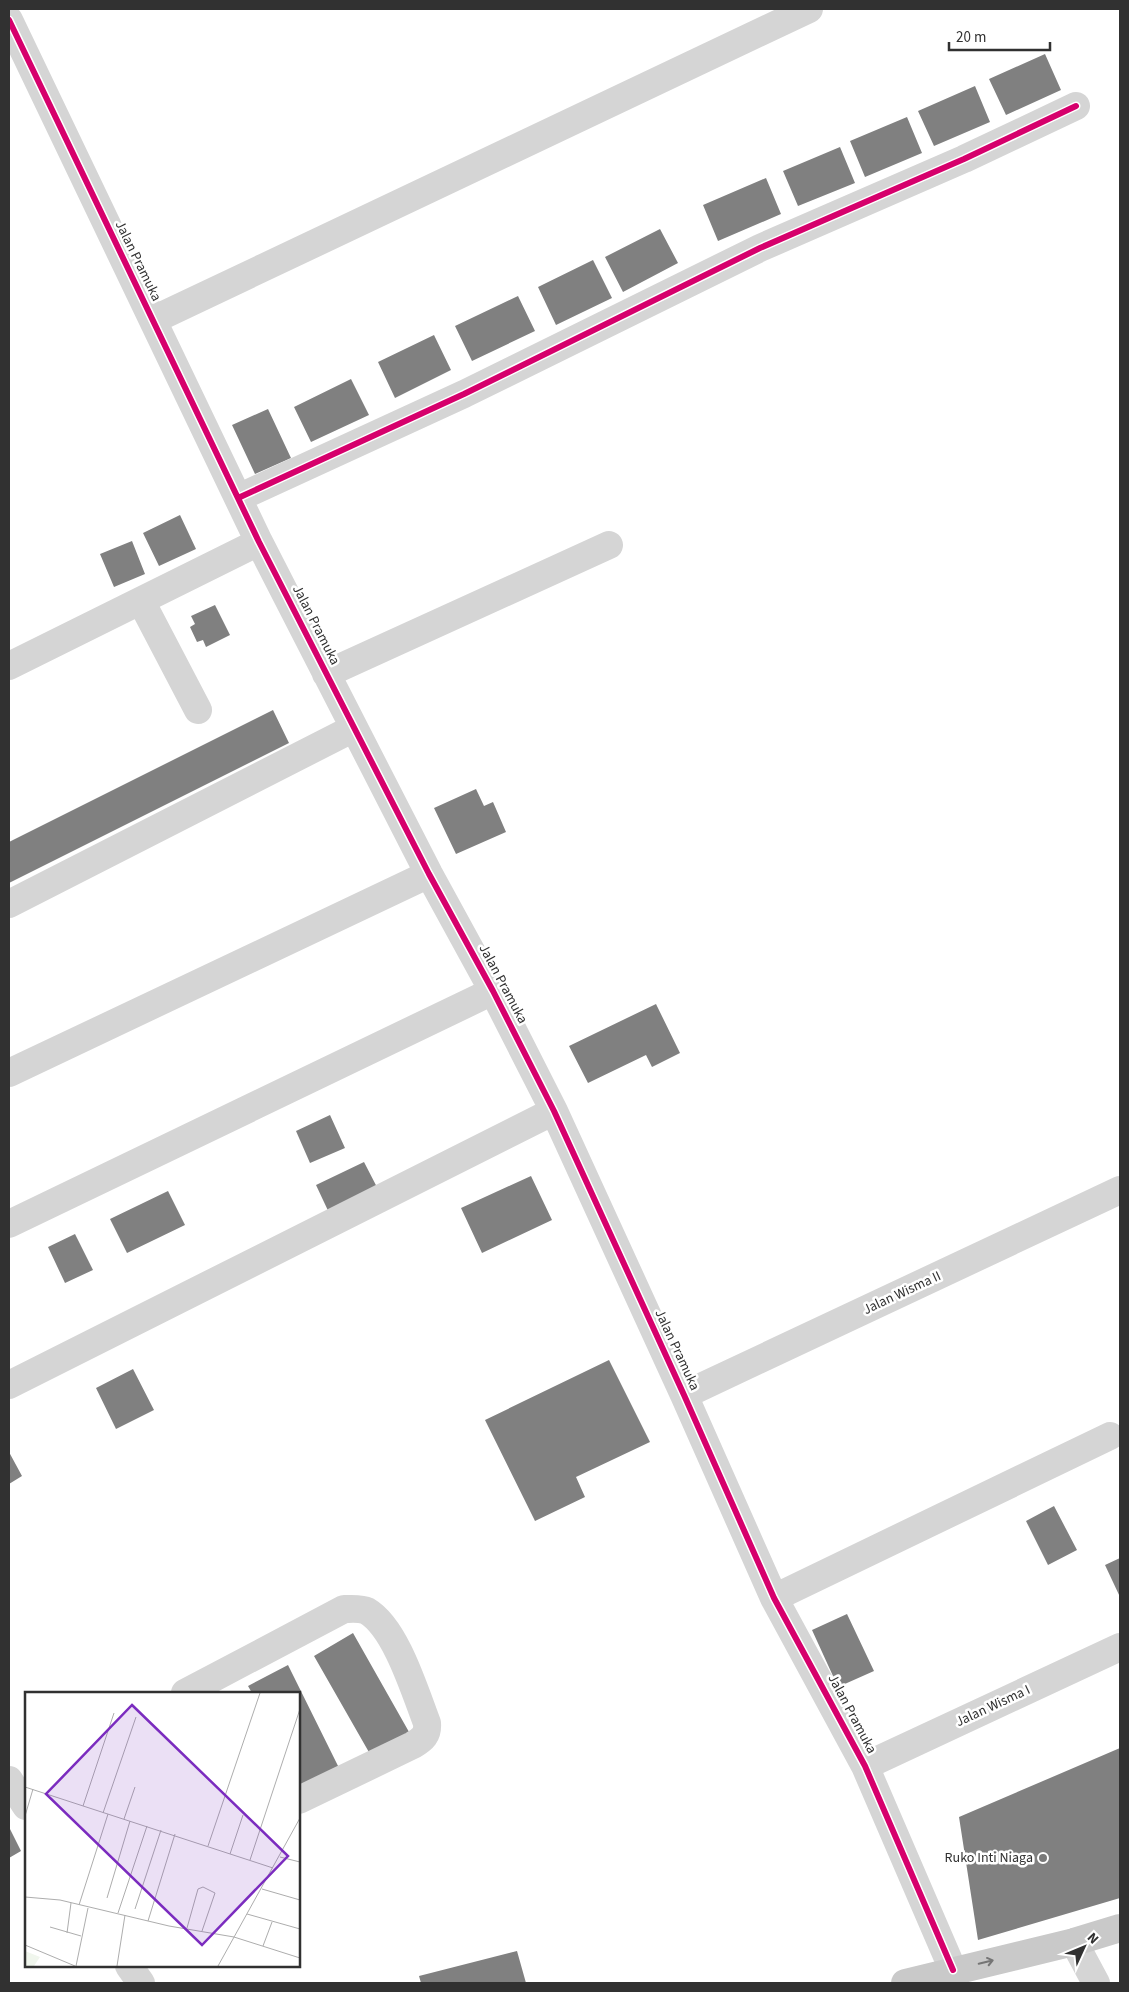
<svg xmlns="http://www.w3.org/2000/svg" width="1129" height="1992" font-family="'Source Sans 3',sans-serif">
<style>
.building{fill:#808080}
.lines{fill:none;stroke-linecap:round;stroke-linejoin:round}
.minor{stroke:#d5d5d5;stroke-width:28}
.major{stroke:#c9c9c9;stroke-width:28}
.cycleway-casing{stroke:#fff;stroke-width:9}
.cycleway{stroke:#d6006c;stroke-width:6}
.oneway{stroke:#757575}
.poi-dot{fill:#797979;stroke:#fff;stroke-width:2}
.labels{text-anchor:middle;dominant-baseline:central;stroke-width:5;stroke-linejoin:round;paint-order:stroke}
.street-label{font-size:14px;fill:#313131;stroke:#fff}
.poi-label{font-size:14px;fill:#313131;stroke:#fff;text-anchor:end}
.inset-road{fill:none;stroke:#adadad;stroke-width:1}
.view{fill:#7b2cbf;fill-opacity:0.15;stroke:#7b2cbf;stroke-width:2.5}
.inset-edge{fill:none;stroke:#313131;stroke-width:2.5}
</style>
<rect width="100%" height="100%" fill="#fff"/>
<path class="building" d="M1045,54L1061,90L1006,115L989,79Z
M975,86L990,122L934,146L918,111Z
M907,117L922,153L865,177L850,141Z
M840,147L855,183L798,206L783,171Z
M766,178L781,214L718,241L703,205Z
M660,229L678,263L623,292L605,257Z
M593,260L612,298L556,325L538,287Z
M518,296L535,331L472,361L455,326Z
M434,335L451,370L395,398L378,362Z
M351,379L369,415L311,442L294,407Z
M268,409L291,458L255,474L232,425Z
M180,515L196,549L159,566L143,533Z
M132,541L145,574L114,587L100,554Z
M215,605L230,635L206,647L203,640L197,642L190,627L195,624L191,616Z
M273,710L289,743L9,883V842Z
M476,789L484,806L493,802L506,832L456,854L434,808Z
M656,1004L680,1053L652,1067L646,1055L588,1083L569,1046Z
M330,1115L345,1148L310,1163L296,1131Z
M364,1162L380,1193L331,1217L316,1185Z
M531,1176L552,1220L482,1253L461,1208Z
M168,1191L185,1225L127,1253L110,1219Z
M75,1234L93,1270L65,1283L48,1247Z
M609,1360L650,1442L576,1477L585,1497L535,1521L485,1420Z
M133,1369L154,1410L116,1429L96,1388Z
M9,1452L22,1476L9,1484Z
M1054,1506L1077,1550L1048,1565L1026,1521Z
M1120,1558V1597L1105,1565Z
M847,1614L874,1671L838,1687L812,1630Z
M353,1633L413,1739L374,1761L314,1656Z
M288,1665L342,1774L299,1786V1693H252L248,1686Z
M1120,1748V1898L978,1940L959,1817Z
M9,1827L21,1851L9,1858Z
M517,1951L526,1983H421L419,1976Z"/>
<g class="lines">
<path class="minor" d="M9,20L259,542L429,874L493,991L554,1111L684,1395L774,1598L865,1766L953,1970
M153,320L809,9
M238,498L464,394L760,248L964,159L1076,106
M141,601L198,710
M9,666L259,542
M326,674L609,545
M9,904L354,728
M9,1073L429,874
M9,1224L493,991
M9,1385L554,1111
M684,1395L1120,1190
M774,1598L1110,1436
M185,1693L344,1609C351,1609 361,1608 367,1611C396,1628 415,1692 427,1723C428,1735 423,1739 413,1745L299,1800
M865,1766L1120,1647
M9,1780L26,1806
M1074,1942L1096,1983
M129,1966L141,1983"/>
<path class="major" d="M905,1983L1074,1942L1120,1928"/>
<defs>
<path id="cycleway" d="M9,20L259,542L429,874L493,991L554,1111L684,1395L774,1598L865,1766L953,1970
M238,498L464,394L760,248L964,159L1076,106"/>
</defs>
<use href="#cycleway" class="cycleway-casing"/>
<use href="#cycleway" class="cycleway"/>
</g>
<defs><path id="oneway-shaft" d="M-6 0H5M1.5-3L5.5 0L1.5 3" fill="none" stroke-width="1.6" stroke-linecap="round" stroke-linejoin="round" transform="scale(1.25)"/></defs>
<use class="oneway" href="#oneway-shaft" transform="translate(986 1962) rotate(-13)"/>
<circle class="poi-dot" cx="1043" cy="1858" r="5"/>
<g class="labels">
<g class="street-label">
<text transform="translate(138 261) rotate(64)">Jalan Pramuka</text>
<text transform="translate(316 625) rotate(63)">Jalan Pramuka</text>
<text transform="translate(503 984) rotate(62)">Jalan Pramuka</text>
<text transform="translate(902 1293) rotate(-25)">Jalan Wisma II</text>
<text transform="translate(677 1350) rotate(65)">Jalan Pramuka</text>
<text transform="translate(993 1706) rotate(-25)">Jalan Wisma I</text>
<text transform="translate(852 1714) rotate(62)">Jalan Pramuka</text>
</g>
<g class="poi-label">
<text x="1033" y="1858">Ruko Inti Niaga</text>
</g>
</g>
<g transform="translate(25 1692)">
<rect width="275" height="275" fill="#fff"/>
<path d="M0,259L15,265L9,274H0Z" fill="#f0f6ed"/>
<path class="inset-road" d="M0,95L248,176M58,114L89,21M78,121L111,25M0,124L8,97M99,127L110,95M183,154L235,1M205,162L218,123M255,165L275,170M225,168L275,17M237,197L275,208M0,205L35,208L144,234L209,245L275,266M82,206L105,129M54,213L83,122M110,217L136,138M93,221L122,134M222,222L275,237M123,229L150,142M25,235L56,244M162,236L173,197L178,195L190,201L177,239M42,241L46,211M0,253L50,274M238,254L247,230M51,274L63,216M92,274L100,223M193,274L275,126"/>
<path class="view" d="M107,13L263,164L177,253L21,102Z"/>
<rect width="275" height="275" class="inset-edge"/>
</g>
<rect width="1129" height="1992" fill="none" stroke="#313131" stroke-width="20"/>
<g transform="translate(1084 1947) rotate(46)" stroke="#ffffff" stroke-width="4" paint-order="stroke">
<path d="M0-4L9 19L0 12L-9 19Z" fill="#313131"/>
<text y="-8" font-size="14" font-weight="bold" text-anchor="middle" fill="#313131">N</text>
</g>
<path d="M949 42v8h101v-8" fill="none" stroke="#313131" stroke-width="2.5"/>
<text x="956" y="42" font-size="15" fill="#313131" stroke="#ffffff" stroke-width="4" paint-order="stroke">20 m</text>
</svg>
